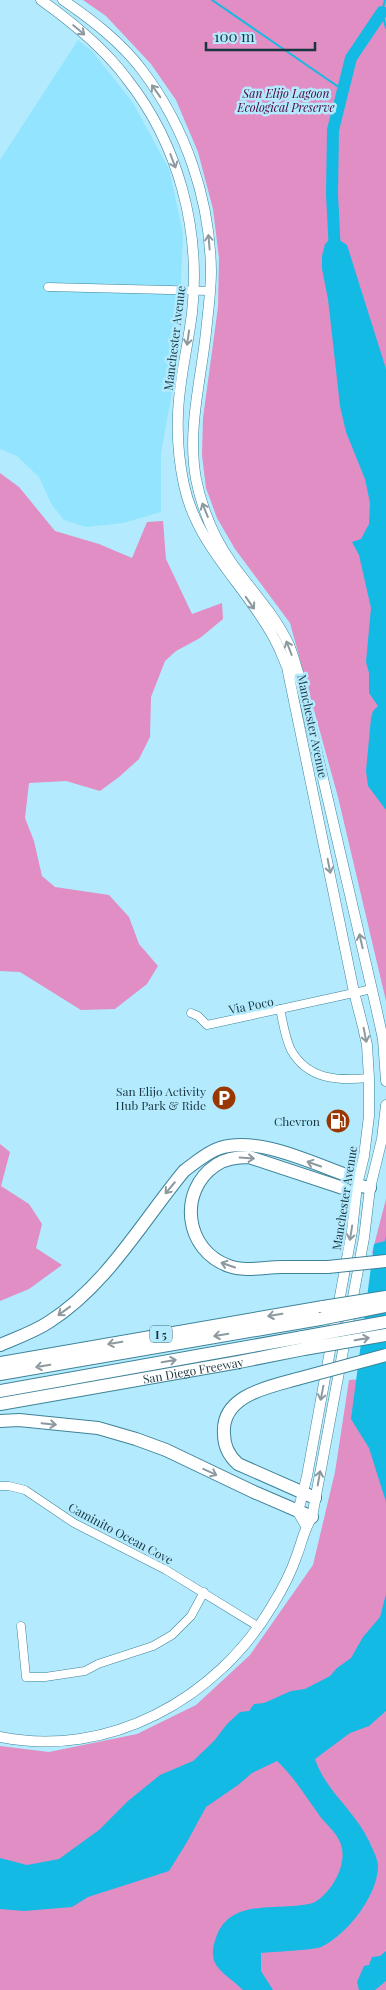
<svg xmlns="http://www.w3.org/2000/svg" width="386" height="1990" font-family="'Playfair Display',serif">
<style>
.built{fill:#93e4ff}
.green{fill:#e08ec3}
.water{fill:#13bae3}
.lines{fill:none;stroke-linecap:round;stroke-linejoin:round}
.stream{stroke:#13bae3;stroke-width:2}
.river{stroke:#13bae3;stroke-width:12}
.minor-casing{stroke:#3e8399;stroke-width:9}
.major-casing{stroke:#3e8399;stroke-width:11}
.highway-casing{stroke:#3e8399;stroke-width:14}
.minor{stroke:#fff;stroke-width:8}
.major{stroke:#fff;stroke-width:10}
.highway{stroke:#fff;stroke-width:12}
.highway-bridge-casing{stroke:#3e8399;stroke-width:14;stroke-linecap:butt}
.highway-bridge{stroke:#fff;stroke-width:12}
.oneway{stroke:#8c9aa0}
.labels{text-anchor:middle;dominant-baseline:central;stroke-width:5;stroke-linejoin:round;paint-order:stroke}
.shield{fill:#b3eafd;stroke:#476c79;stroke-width:1}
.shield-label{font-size:11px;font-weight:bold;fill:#193640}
.park-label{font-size:12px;font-style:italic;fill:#4e053b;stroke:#b3eafd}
.street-label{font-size:12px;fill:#193640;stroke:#b3eafd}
.poi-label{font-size:12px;fill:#193640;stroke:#b3eafd;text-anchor:end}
</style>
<rect width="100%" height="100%" fill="#b3eafd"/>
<path class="built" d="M78,40L92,51L133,103L169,169L183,234L180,302L173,387L161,453V512L123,523L86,527L64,520L52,505L39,477L17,456L0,449V160Z"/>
<path class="green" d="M83,0H386V1001L338,797L290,623L235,549L217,518L206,488L202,455L203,418L218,307L219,258L213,209L198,152L176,100L151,64L106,16Z
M0,473L19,487L55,531L99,544L132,558L147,522L163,521L166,559L192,614L222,603L223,619L200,638L176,651L165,661L151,697L150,737L139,759L119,777L100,791L66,781L29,783L25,818L34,841L42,876L55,887L109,895L129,917L139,944L158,966L147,984L115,1009L81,1010L20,972L0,971Z
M0,1144L10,1152L1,1186L29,1204L42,1224L36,1248L62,1265L29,1289L0,1301Z
M386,1196V1250L372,1253L386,1199Z
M386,1377V1990H0V1746L49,1752L137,1734L196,1705L250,1655L313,1565L335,1472L349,1380Z"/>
<path class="water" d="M333,236L347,245L386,369V810L368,786L366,771L371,718L373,711L378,706L369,693V673L366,662L371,608L359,555L352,542L361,539L369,524L370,503L365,479L346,432L340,406L328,299L322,269V256L325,244Z
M386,1235V1502L369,1448L351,1419L374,1244L385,1241Z
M386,1594V1711L369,1726L350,1733L315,1759C325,1790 355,1811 369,1841C372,1848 378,1859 378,1866C378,1895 347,1935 321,1947C315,1950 271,1952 261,1953V1971L273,1990H243C224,1971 204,1967 217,1935C229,1904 265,1908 293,1906C300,1905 309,1905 315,1902C333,1891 349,1862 340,1842C335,1830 324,1823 317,1812C304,1794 294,1777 277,1761L252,1773L238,1785L206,1807L187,1842L169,1871L88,1897L72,1907L24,1911L0,1909V1858L27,1865L59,1859L99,1830L128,1801L160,1775L193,1761L214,1741L227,1724L240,1712L249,1711L254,1704L264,1703L291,1691L305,1689L330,1676L337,1668L351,1658L363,1637L380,1617Z
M386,1951V1981L375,1990H359L357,1982L364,1966L369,1965L372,1957L380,1956Z"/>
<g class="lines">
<path class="stream" d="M212,0L343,90
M385,0L382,12L386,28"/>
<path class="river" d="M335,253L332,194L333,130L351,58L382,12"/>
<defs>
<path id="minor" d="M48,287L209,291
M280,1009C283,1022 285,1038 291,1050C308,1080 338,1081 369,1078
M191,1013L198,1016L207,1025L372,989
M0,1486H9L25,1490L74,1523L166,1570L259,1627
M21,1626L26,1677H45L85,1671L98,1664L153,1646L172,1635L191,1616L204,1592"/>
<path id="major" d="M41,0C72,22 104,48 127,79C179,145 201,230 192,313C188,346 179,380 178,414C177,437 179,462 184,485C197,547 247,586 275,640C280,649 283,658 287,667L354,992L363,1027L367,1045L369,1078V1116L364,1156L357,1185L352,1231L307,1476L298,1512L306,1526
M63,0C92,20 121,42 142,70C186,128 210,199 211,271C211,291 208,312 206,332C201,380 187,430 196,479C202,509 215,540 233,565C252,591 274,614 288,643C293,653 295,664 299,675L376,1007L383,1039L386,1081
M0,1737C108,1759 217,1699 272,1606C282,1590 291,1573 297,1555C302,1542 304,1529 312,1517L364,1238L370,1188L382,1139L386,1105"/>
<g id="highway">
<path d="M328,1267C313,1267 298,1267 282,1267C265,1267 245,1272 229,1266C185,1251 177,1191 216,1165C226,1158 238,1157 249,1157L346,1189L357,1185"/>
<path d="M0,1345C16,1338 34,1332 49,1322C107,1285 141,1223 184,1171C195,1163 207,1152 220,1148C259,1136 311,1163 349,1176L357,1185L370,1188"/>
<path d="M0,1363L323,1307"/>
<path d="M0,1374L320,1319"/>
<path d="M297,1379C269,1387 221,1395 224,1434C224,1446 229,1456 238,1464L315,1498"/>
<path d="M0,1391L303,1337"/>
<path id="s1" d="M0,1404L239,1362L304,1349"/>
<path d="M0,1421L19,1420L98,1428L136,1439L166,1450L254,1492L312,1517"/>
</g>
</defs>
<use href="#minor" class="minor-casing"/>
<use href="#major" class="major-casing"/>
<use href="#highway" class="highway-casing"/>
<use href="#minor" class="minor"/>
<use href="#major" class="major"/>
<use href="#highway" class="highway"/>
<defs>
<path id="highway-bridge" d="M328,1267L386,1261
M323,1307L386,1297
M320,1319L386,1306
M303,1337L386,1322
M304,1349L386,1335
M297,1379L386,1355"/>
</defs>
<use href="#highway-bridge" class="highway-bridge-casing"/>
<use href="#highway-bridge" class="highway-bridge"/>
</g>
<defs><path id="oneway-shaft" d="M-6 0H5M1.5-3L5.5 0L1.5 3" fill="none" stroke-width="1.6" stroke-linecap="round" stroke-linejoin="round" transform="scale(1.25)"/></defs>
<g class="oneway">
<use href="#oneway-shaft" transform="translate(79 30) rotate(40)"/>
<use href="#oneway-shaft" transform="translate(156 91) rotate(-125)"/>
<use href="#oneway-shaft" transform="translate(173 161) rotate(69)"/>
<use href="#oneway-shaft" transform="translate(209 242) rotate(-95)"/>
<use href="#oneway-shaft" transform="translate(188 338) rotate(98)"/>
<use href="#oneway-shaft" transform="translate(205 510) rotate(-112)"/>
<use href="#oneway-shaft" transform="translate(250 603) rotate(55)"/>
<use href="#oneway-shaft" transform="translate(289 648) rotate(-111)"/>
<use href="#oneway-shaft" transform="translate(329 866) rotate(79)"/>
<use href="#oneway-shaft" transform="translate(361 941) rotate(-103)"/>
<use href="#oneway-shaft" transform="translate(365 1035) rotate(79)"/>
<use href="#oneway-shaft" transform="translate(247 1158) rotate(4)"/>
<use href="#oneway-shaft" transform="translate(314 1164) rotate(-161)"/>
<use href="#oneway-shaft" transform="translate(170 1188) rotate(130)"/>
<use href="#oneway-shaft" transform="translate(351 1233) rotate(99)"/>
<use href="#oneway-shaft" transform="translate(228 1265) rotate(-161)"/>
<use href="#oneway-shaft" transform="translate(64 1311) rotate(144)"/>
<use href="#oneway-shaft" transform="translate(275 1315) rotate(171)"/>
<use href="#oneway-shaft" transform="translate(221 1335) rotate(171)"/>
<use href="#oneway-shaft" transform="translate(362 1339) rotate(-10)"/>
<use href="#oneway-shaft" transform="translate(115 1343) rotate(170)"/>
<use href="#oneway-shaft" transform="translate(169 1361) rotate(-10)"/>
<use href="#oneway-shaft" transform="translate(43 1366) rotate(170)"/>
<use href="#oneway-shaft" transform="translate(322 1393) rotate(101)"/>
<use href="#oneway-shaft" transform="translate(49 1424) rotate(6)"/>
<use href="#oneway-shaft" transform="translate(210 1472) rotate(25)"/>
<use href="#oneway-shaft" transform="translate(319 1478) rotate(-80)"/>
</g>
<defs>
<symbol id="parking-disc" viewBox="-11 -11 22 22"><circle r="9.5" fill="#9a3600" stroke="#b3eafd"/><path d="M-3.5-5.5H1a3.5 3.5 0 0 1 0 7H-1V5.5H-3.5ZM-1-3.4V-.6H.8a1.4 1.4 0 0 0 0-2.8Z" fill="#fff"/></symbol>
<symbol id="fuel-disc" viewBox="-11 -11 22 22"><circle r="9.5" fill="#9a3600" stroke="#b3eafd"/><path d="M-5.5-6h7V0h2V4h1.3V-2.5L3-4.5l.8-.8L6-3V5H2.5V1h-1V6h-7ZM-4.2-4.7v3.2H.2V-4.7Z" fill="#fff"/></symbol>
</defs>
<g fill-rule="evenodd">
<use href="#parking-disc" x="210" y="1084" width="28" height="28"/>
<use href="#fuel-disc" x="324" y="1107" width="28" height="28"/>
</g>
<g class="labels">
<rect class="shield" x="150" y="1325.5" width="22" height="17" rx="4"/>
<g class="shield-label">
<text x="161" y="1334">I 5</text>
</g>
<g class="park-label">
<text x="286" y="93">San Elijo Lagoon<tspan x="286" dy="14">Ecological Preserve</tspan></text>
</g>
<g class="street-label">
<text transform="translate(174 338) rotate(-83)">Manchester Avenue</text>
<text transform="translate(313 726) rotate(78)">Manchester Avenue</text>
<text transform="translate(251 1005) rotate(-11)">Via Poco</text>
<text transform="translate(344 1198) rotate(-81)">Manchester Avenue</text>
<text stroke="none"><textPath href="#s1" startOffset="196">San Diego Freeway</textPath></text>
<text transform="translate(121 1533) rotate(28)">Caminito Ocean Cove</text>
</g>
<g class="poi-label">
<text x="206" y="1091">San Elijo Activity<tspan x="206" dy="14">Hub Park &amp; Ride</tspan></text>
<text x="320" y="1121">Chevron</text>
</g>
</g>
<path d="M206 42v8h109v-8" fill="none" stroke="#193640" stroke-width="2.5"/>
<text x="214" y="42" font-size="15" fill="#193640" stroke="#b3eafd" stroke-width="4" paint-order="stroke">100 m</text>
</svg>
